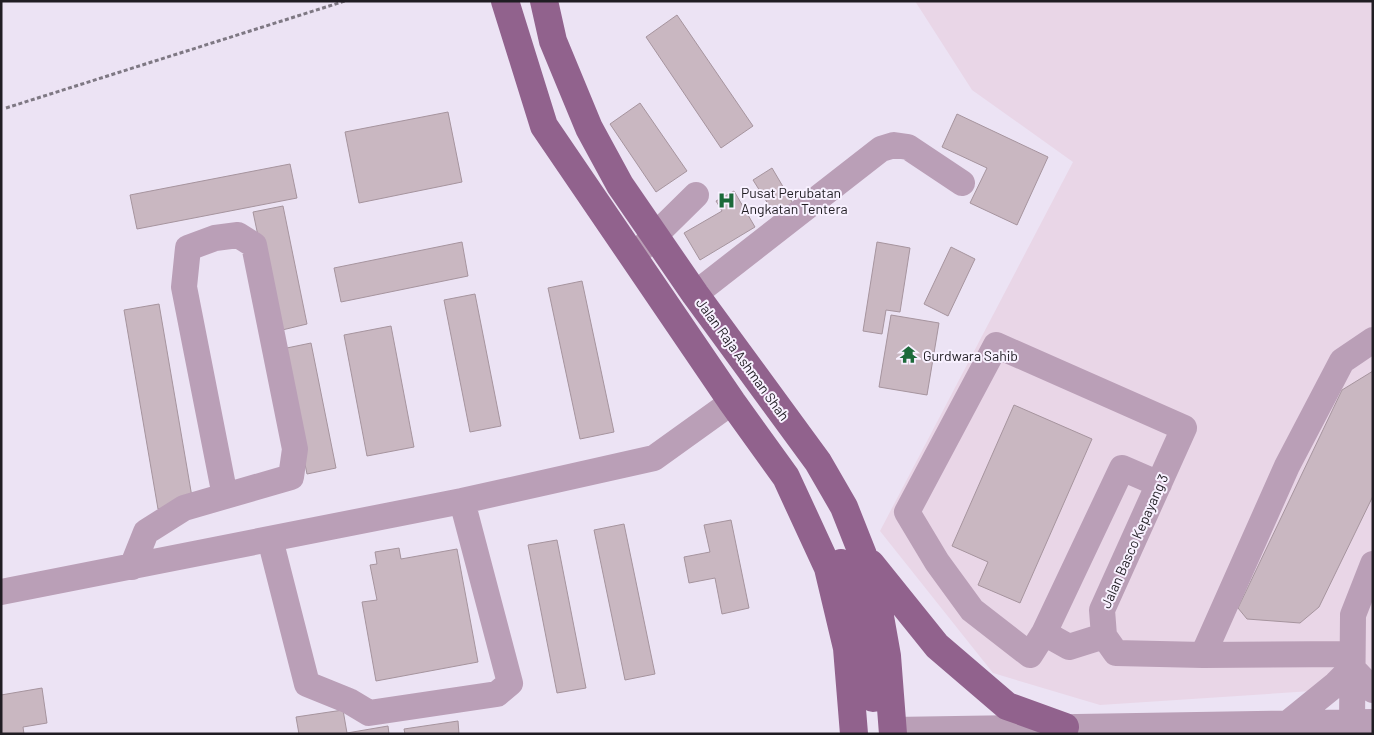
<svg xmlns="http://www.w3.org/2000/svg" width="1374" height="735" font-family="Barlow,sans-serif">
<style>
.commercial{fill:#e9d6e7}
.building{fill:#c9b7c1;stroke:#a6949e}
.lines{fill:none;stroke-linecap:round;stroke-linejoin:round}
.path{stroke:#7e7883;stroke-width:3;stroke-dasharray:4 2.5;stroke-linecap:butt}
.minor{stroke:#ba9fb7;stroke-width:26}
.major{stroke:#91628d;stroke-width:28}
.labels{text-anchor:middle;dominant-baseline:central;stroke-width:4;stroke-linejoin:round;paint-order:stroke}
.poi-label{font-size:14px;fill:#201d23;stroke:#f8f1ff;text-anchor:start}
.street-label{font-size:14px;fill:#201d23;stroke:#f8f1ff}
</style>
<rect width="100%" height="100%" fill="#ece3f4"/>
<path class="commercial" d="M915,1H1373V687L1100,705L993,673L880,531L1073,162L972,90Z"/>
<path class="building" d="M677,15L753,126L721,148L646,37Z
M640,103L687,171L656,192L610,124Z
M448,112L462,182L359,203L345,132Z
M957,114L1048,157L1017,225L970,203L987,168L942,147Z
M290,164L297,198L137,229L130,195Z
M772,168L795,207L777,218L753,180Z
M734,191L755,227L700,260L684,233L722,211L716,201Z
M283,206L307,324L278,331L253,212Z
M462,242L468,276L341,302L334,268Z
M877,242L910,248L900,312L886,310L882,334L863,331Z
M951,247L975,259L948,316L924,304Z
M582,281L614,432L580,439L548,288Z
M475,294L501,426L470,432L444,300Z
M159,304L193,503L158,509L124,310Z
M891,315L939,323L927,395L879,387Z
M391,326L414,447L367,456L344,335Z
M311,343L336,468L307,474L282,349Z
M1373,371V496L1319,607L1300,623L1247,619L1238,608L1342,390Z
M1014,405L1092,439L1020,603L978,585L988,562L952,546Z
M731,520L749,608L722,614L715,578L689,583L684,557L710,552L704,525Z
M624,524L655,674L625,680L594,530Z
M557,540L586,688L557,693L528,545Z
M399,548L401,559L457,549L478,662L376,681L362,602L377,600L370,565L377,564L375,552Z
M42,688L47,723L23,727L24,734H1V695Z
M343,710L347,733L388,726L389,734H299L296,717Z
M458,721L459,734H405L404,729Z"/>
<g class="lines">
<path class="path" d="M6,108L345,1"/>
<path class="minor" d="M633,257L696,195
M695,294L881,149L894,145L908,147L962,183
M1159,484L1122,468L1044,633L1030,655L972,610L937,562L907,512L996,345L1184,428L1102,610L1104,636L1116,653L1203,655L1352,654
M270,539L307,684L349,701L369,713L497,694L510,683L462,501
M132,567L146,532L184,508L291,477L295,449L254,245L238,235L215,238L188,248L184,287L225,496
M1,592L462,501L654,458L732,402
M1044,633L1069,647L1104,636
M1203,655L1287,466L1342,361L1373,340
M1352,668L1373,690
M1352,722L1353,615L1373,564
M1288,723L1336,684L1352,668
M893,730L1373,722"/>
<path class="major" d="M505,1L544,126L732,402L786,477L828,568L847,648L854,734
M544,1L553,41L589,128L620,185L695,294L818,462L844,507L863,555L879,611L887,656L893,734
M841,563L861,614L873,698
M871,564L937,646L1007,706L1065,727"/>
</g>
<defs>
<symbol id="hospital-bare" viewBox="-9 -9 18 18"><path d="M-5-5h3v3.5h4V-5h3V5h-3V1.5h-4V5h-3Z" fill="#1c6a3a" stroke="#f8f1ff" stroke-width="2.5" paint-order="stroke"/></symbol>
<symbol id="temple-bare" viewBox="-9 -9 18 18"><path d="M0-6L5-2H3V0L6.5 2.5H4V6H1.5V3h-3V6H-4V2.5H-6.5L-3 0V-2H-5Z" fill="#1c6a3a" stroke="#f8f1ff" stroke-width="2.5" paint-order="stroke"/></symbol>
</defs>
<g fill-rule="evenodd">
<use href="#hospital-bare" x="714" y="188" width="25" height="25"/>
<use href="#temple-bare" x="896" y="342" width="25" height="25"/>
</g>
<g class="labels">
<g class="poi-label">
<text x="741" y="192">Pusat Perubatan<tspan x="741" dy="16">Angkatan Tentera</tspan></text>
<text x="923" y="355">Gurdwara Sahib</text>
</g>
<g class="street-label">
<text transform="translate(743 359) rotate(54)">Jalan Raja Ashman Shah</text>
<text transform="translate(1134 541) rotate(-66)">Jalan Basco Kepayang 3</text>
</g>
</g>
<rect width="1374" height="735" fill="none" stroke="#201d23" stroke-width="5"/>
</svg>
